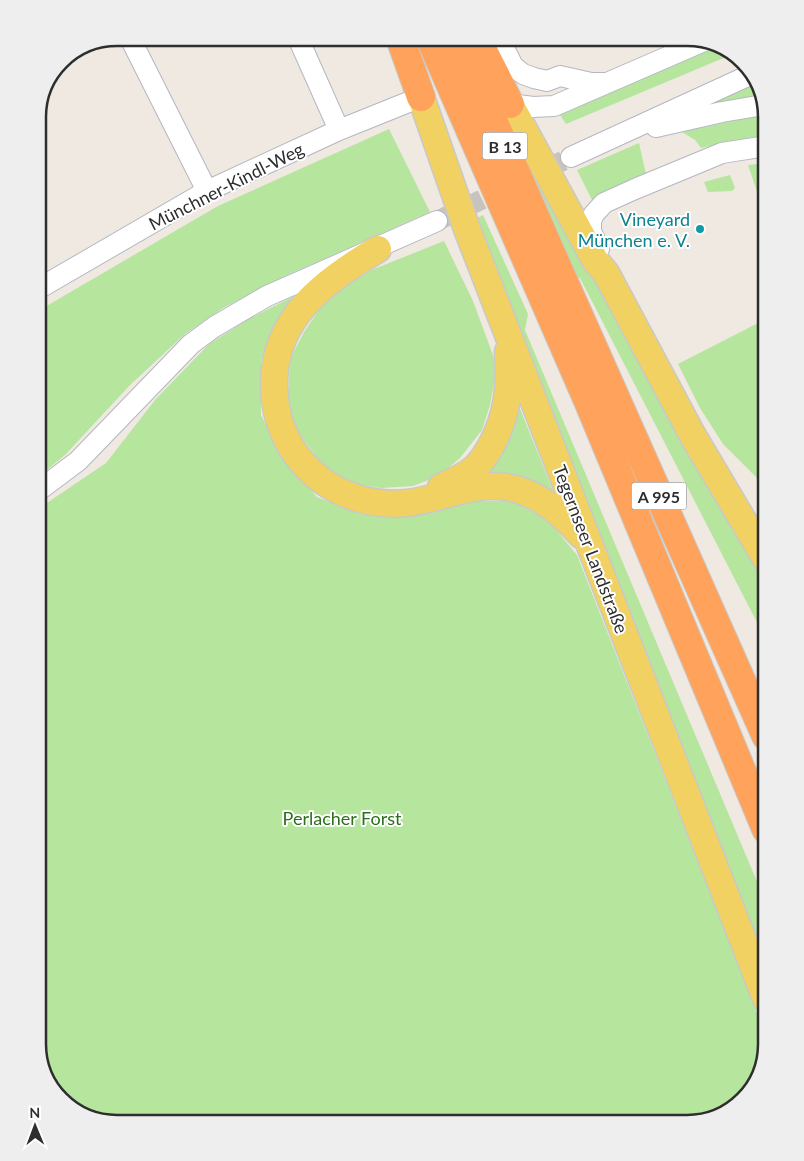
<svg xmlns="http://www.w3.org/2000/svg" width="804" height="1161" font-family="Lato,sans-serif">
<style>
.green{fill:#b6e59e}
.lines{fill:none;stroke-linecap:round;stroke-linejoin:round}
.minor-tunnel{stroke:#c8c4bd;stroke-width:20;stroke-dasharray:20 10;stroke-linecap:butt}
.minor-casing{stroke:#b4b7c1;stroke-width:22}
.major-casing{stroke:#c9c9c9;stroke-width:29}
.highway-casing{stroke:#c9c9c9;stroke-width:30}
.minor{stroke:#fff;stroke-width:20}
.major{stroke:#f2d163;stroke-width:26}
.highway{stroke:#ffa35c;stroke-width:28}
.culture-dot{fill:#0f9aa8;stroke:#fff;stroke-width:2}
.labels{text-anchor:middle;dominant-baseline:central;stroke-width:4;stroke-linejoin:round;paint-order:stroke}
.shield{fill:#fff;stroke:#6d6d6d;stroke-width:1}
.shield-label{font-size:16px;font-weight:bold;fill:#2e2e2e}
.street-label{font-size:18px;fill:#2e2e2e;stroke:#fff}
.culture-label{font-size:18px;fill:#0d838f;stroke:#fff;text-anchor:end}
.park-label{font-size:18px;fill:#2c6e1b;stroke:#fff}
.rim{fill:none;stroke:#2e2e2e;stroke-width:2.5}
</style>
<rect width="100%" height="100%" fill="#efe9e1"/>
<path class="green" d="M718,46L727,48L733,54L566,124L560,115Z
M757,82L761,95L720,103L718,99Z
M499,104L642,368L766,585V640L580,278L569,275Z
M762,115H766V136L753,137L701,148L695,140L682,132Z
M389,129L430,212L285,276L223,308L185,334L130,385L65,455L38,477V311L218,206Z
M639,143L646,174L592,200L577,170Z
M766,163V218L748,165Z
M730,175L735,188L732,191L708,192L704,182Z
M483,215L528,314L525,330L766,903V966L475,219Z
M444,241L473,301L494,358L495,378L490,405L482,430L460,458L439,476L413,486L381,488L354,484L331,471L321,463L295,428L288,397L290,359L304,332L325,301L342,286L369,271Z
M292,297L261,360V415L284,460L317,497L360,514L406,517L461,501H512L547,519L577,555L766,1036V1044L756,1084L726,1113L687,1123H112L77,1113L48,1083L38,1044V509L106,463L155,400L209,344L249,319Z
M766,319V487L723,444L700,408L678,364Z
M517,401L555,496L474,479Z"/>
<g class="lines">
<path class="minor-tunnel" d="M437,221L571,157"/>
<defs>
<path id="minor" d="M130,38L207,191
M298,38L339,130
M499,38L513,66L523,74L534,78L547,81L560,76L591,83H606
M510,104L533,107L554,106L704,41
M656,127L722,112L763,105
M571,157L752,74
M599,249L591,231V221L594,214L604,203L635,189L722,153L766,146
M38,289L207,191L339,130L421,97
M38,491L78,461L191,344L214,327L267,296L437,221"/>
<path id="major" d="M421,97L467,229L766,999
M510,104L595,260L606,273L693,436L766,559
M378,249C325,281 273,317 274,386C275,458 335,510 407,503C441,499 472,482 507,487C538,492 561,513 581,535
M441,487C453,482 465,476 475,468C481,462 487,453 491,446C508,414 510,388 508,352"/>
<path id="highway" d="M400,38L421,97
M430,38L588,401L766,829
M457,38L552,255L766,736
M479,43L510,104"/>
</defs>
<use href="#minor" class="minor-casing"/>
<use href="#major" class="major-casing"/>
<use href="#highway" class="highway-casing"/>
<use href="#minor" class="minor"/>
<use href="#major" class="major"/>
<use href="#highway" class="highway"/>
</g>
<circle class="culture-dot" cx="700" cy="229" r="5"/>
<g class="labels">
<g class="shield">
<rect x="482.5" y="132.5" width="45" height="27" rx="4"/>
<rect x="631.5" y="482.5" width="55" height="27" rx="4"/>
</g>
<g class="shield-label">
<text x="505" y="146">B 13</text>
<text x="659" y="496">A 995</text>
</g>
<g class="street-label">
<text transform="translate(226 186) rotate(-27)">Münchner-Kindl-Weg</text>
<text transform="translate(591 549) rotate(69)">Tegernseer Landstraße</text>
</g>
<g class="culture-label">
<text x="690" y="219">Vineyard<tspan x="690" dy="21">München e. V.</tspan></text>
</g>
<g class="park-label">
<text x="342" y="818">Perlacher Forst</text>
</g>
</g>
<path d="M0 0H804V1161H0ZM117 46H687A71 71 0 0 1 758 117V1044A71 71 0 0 1 687 1115H117A71 71 0 0 1 46 1044V117A71 71 0 0 1 117 46Z" fill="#eee" fill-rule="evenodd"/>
<path class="rim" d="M117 46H687A71 71 0 0 1 758 117V1044A71 71 0 0 1 687 1115H117A71 71 0 0 1 46 1044V117A71 71 0 0 1 117 46Z"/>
<g transform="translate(35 1126) rotate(359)" stroke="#ffffff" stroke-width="4" paint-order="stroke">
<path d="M0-4L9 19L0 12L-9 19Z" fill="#2e2e2e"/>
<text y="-8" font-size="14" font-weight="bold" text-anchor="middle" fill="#2e2e2e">N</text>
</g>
</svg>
